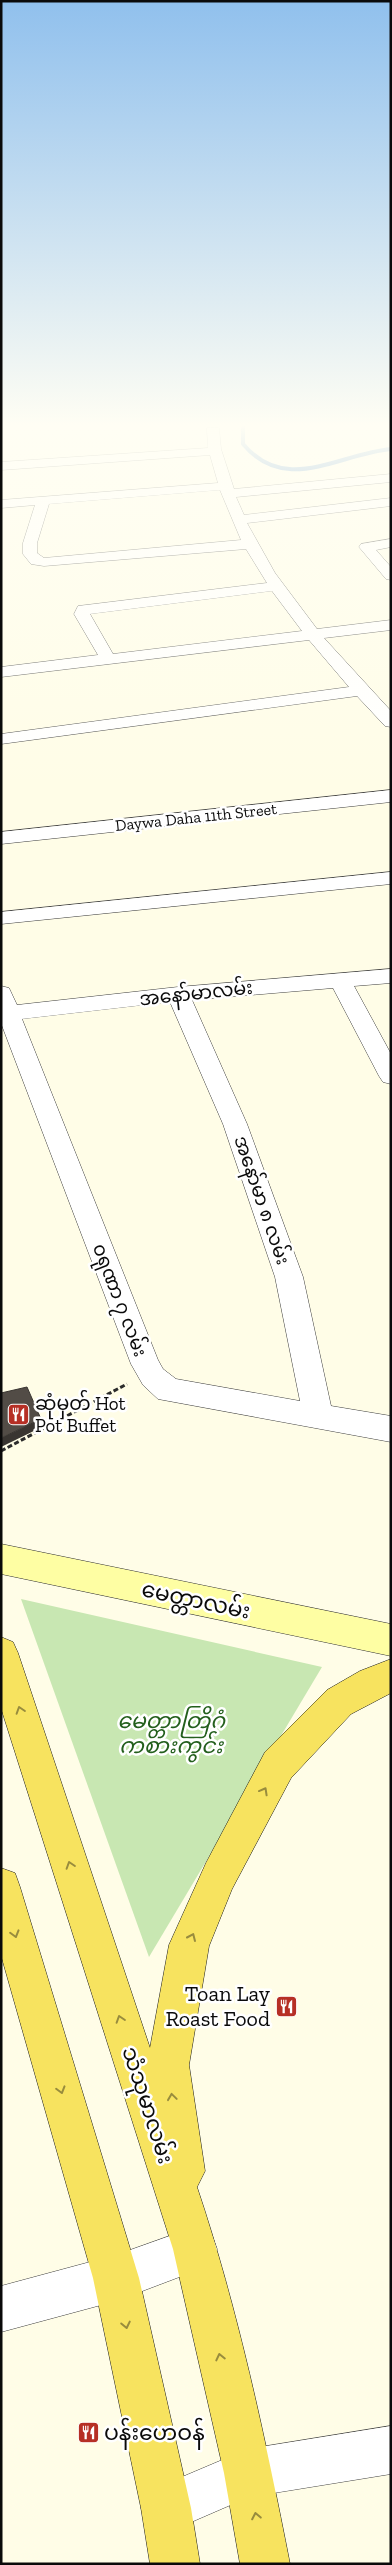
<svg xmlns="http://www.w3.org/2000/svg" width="392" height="2565" font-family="'Zilla Slab','Noto Sans Myanmar',serif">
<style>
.green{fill:#c8e7b2}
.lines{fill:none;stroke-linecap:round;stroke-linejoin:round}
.stream{stroke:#357eca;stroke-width:4}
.minor-casing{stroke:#3d3d3d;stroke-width:1}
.secondary-casing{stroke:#2c2c2c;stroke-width:1}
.primary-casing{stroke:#1b1b1b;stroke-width:1}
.path{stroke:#2c2c2c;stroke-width:3;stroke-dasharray:5 2.5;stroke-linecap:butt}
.minor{fill:#fff;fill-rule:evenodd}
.secondary{fill:#fefea3;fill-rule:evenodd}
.primary{fill:#f7e35f;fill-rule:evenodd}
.shaded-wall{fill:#393531}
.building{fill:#524c46;stroke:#393531}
.oneway{stroke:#988c3d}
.labels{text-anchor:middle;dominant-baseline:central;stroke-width:5;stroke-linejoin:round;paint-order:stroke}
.far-street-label{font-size:16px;fill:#0a0a0a;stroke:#fff}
.street-label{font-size:19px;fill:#0a0a0a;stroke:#fff}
.poi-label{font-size:19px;fill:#0a0a0a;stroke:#fff;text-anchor:start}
.near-street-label{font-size:22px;fill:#0a0a0a;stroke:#fff}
.near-park-label{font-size:22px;font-style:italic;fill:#235f1c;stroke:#fff}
.near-poi-label{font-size:22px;fill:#0a0a0a;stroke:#fff;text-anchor:end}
</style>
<rect width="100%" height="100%" fill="#fffde7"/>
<path class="green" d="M21,1599L322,1667L149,1957Z"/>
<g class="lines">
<path class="stream" d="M243,428V444C286,495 338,454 391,449"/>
<defs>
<path id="minor" d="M207,428H219L221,449L234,489L391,474V482L236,497L244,515L391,498V506L247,523L275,573L317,629L391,620V630L324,638L391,711V727L385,726L357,696L1,744V734L349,687L309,640L1,677V667L98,655L74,614L78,606L267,583L246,549L44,566L31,564L23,554V543L35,505L1,508V500L218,483L210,455L1,470V462L208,448ZM220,490L241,540L44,558L37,553V543L49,504ZM272,591L302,631L113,654L90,614Z
M391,539V547L376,550L391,567V580L386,579L359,547L361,544Z
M391,790V802L1,844V832Z
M391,872V884L1,924V912Z
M391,969V983L354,986L391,1054V1084L383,1082L379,1076L333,988L192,1000L247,1124L303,1277L331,1406L391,1416V1442L158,1399L143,1385L131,1364L1,1023V986L9,988L17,1005L178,987ZM170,1002L223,1124L275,1277L300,1401L176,1379L163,1369L158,1360L22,1019Z
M195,2227L211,2233L217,2249L211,2265L116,2301L1,2332V2286L116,2255Z
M391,2426V2474L249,2497L166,2533L149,2525L141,2508L149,2491L248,2449Z"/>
<path id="secondary" d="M1,1544L391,1624V1656L1,1574Z"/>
<path id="primary" d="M1,1637L13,1642L18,1653L150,2048L169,1945L206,1863L265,1752L327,1690L360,1671L391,1659V1693L351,1714L291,1778L232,1889L209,1946L189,2065L205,2171L197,2187C238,2309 265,2437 290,2564H240L224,2473L173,2249L1,1708Z
M1,1868L15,1873L20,1887L139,2278L191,2508L200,2564H150L141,2508L93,2278L1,1955Z"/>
</defs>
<use href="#minor" class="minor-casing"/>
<use href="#secondary" class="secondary-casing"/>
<use href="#primary" class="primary-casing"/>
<path class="path" d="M1,1451L127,1384"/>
<use href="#minor" class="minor"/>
<use href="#secondary" class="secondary"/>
<use href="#primary" class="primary"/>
</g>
<path class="shaded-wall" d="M41,1419L42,1427L1,1447V1438Z"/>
<path class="building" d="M27,1387L41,1419L1,1438V1393Z"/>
<defs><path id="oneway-chevron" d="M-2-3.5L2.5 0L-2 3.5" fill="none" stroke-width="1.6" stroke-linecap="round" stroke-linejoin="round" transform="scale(1.25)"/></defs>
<g class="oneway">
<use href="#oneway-chevron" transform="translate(20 1710) rotate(-108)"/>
<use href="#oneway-chevron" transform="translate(264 1791) rotate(-61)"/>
<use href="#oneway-chevron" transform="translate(70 1865) rotate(-108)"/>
<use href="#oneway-chevron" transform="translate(15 1934) rotate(74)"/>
<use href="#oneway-chevron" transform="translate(192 1937) rotate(-66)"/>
<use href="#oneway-chevron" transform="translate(120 2019) rotate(-108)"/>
<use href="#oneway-chevron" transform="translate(61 2090) rotate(74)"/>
<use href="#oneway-chevron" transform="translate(172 2097) rotate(-98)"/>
<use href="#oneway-chevron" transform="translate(126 2325) rotate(78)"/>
<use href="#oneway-chevron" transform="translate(220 2357) rotate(-103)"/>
<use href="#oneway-chevron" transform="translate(256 2516) rotate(-101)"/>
</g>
<linearGradient id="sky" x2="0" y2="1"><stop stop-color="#90c0ed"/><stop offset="0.54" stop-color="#fffef4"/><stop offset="1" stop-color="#fffef4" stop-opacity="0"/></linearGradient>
<rect width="392" height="787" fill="url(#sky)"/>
<defs>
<symbol id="restaurant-square" viewBox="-11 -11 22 22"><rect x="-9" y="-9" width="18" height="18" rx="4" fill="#b62f25" stroke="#fff"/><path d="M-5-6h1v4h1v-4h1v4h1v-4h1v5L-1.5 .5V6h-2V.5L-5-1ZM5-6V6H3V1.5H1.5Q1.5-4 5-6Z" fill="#fff"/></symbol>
</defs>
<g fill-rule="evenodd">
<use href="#restaurant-square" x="6" y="1402" width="25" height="25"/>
<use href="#restaurant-square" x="274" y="1994" width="25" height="25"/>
<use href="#restaurant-square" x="76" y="2420" width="25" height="25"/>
</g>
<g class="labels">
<g class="far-street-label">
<text transform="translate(196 817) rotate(-6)">Daywa Daha 11th Street</text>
</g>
<g class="street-label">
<text transform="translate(196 993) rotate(-6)">အနော်မာလမ်း</text>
<text transform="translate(262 1200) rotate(71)">အနော်မာ ၈ လမ်း</text>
<text transform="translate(120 1300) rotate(69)">၀ရုဏာ ၇ လမ်း</text>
</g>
<g class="poi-label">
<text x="35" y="1403">ဆုံမှတ် Hot<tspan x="35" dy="22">Pot Buffet</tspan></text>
</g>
<g class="near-street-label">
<text transform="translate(196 1600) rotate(12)">မေတ္တာလမ်း</text>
<text transform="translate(148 2105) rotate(72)">သံသုမာလမ်း</text>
</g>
<g class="near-park-label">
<text x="171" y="1720">မေတ္တာတြိဂံ<tspan x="171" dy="25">ကစားကွင်း</tspan></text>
</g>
<g class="near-poi-label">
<text x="270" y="1993">Toan Lay<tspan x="270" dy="25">Roast Food</tspan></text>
<text x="104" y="2432" text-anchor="start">ပန်းဟေဝန်</text>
</g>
</g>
<rect width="392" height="2565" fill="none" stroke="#0a0a0a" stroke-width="5"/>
</svg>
